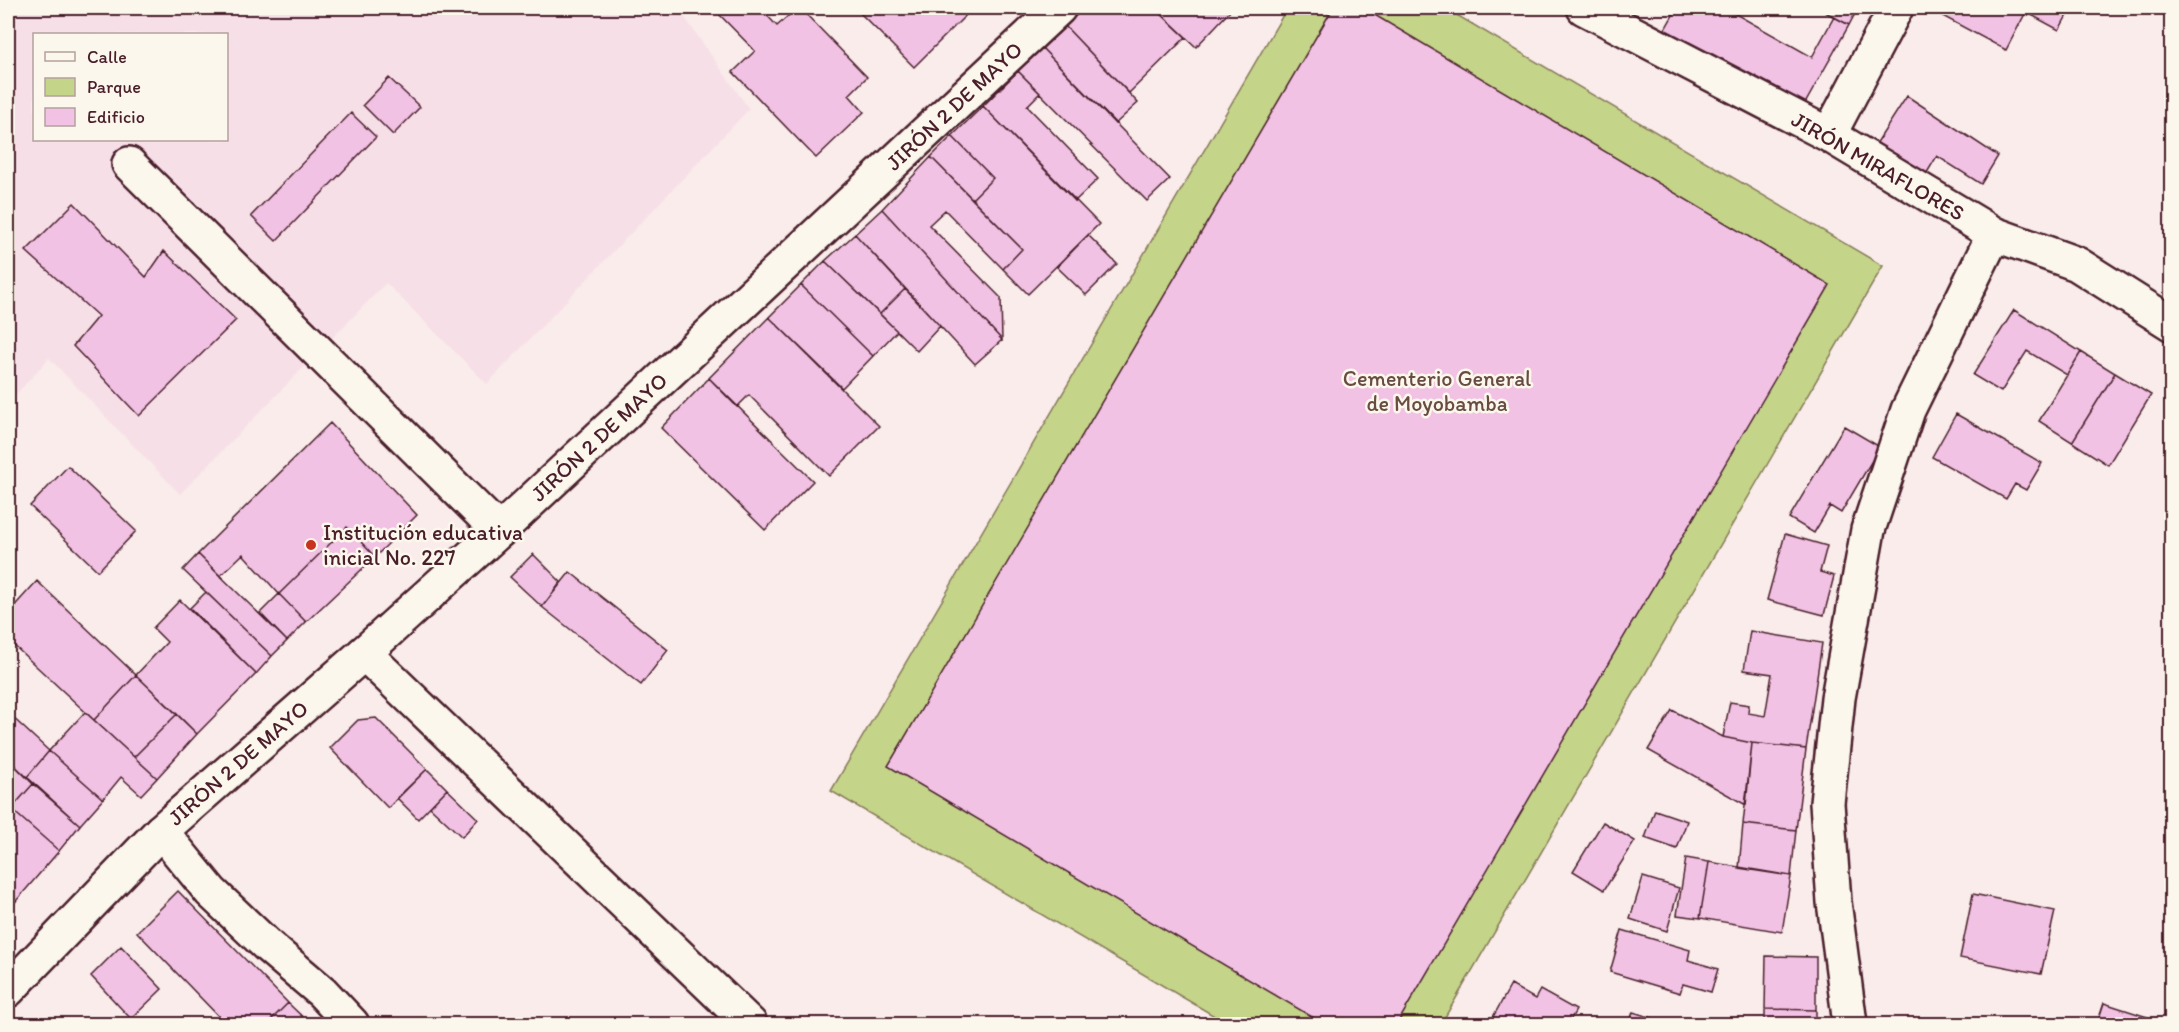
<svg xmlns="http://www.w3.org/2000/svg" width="2179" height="1032" font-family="Itim,sans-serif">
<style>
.built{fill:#f7dfe8;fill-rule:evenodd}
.green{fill:#c4d489;stroke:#877a5a;stroke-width:1.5}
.building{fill:#f1c2e4;stroke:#4a1f2b;stroke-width:1.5}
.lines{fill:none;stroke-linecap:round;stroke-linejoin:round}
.minor-casing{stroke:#4a1f2b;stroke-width:38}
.major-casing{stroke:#4a1f2b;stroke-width:38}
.minor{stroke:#fbf7ec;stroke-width:33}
.major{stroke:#fbf7ec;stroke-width:33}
.poi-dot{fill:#c8321e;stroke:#fbf7ec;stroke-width:2}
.labels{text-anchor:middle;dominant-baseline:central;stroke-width:5;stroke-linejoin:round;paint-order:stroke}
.street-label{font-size:22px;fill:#4a1f2b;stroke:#fbf7ec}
.park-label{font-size:22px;fill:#684c42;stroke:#fbf7ec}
.poi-label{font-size:22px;fill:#4a1f2b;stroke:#fbf7ec;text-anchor:start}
</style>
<rect width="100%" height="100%" fill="#f9ecea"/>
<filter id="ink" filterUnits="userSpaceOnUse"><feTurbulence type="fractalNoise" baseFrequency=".0167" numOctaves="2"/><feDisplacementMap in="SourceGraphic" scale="12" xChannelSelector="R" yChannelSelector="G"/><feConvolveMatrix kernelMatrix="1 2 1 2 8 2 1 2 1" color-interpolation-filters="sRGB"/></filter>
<g filter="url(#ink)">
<path class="built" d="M8,8H678L749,109L487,384L386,283L180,494L49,358L8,403ZM34,34H226V140H34Z"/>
<path class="green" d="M1287,8H1445L1883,266L1441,1024H1228L831,791Z"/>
<path class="building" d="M713,8H760L777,26L797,8H800L867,77L849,95L864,112L816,158L733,72L755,51Z
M855,8H973L914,67Z
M1084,8H1155L1186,37L1129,93L1065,26Z
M1165,8H1227L1230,11L1196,47L1160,13Z
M1333,8H1363L1830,285L1397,1024H1324L888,766Z
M1677,8H1725L1812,57L1834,17L1849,25L1802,109L1664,31Z
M1818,8H1858L1849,25Z
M1937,8H2071L2059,30L2026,12L2006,50L1935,12Z
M1065,26L1138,103L1115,124L1042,48Z
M1042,48L1170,179L1147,201L1018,71Z
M1018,71L1040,93L1027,106L1098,179L1075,201L983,106Z
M389,78L420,107L393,135L363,105Z
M1907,96L1998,156L1981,184L1937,156L1925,176L1876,144Z
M983,106L1099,224L1028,294L1003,269L1022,249L972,199L993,178L952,136Z
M351,113L376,137L276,241L251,216Z
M952,136L993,178L972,199L931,157Z
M931,157L1022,249L1003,269L945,210L929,225L1001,298L1002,340L882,209Z
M74,203L146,277L164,251L236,320L139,416L73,346L98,316L26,251Z
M882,209L1002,340L975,364L855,234Z
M855,234L905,289L880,314L825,261Z
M1088,235L1117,264L1086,295L1057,267Z
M825,261L897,331L873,356L801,285Z
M801,285L873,356L842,388L769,317Z
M905,289L940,326L917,351L880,314Z
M2014,310L2081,352L2067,375L2027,351L2001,392L1973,375Z
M769,317L879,426L829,476L749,395L737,407L709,378Z
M2081,352L2115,373L2072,442L2039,421Z
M2115,373L2151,395L2108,465L2072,442Z
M709,378L813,481L765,530L661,428Z
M1956,414L2042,463L2026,490L2015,484L2006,499L1932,457Z
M330,423L417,515L375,557L347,527L279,594L243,554L220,576L198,554Z
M1844,426L1880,447L1841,513L1830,506L1814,533L1789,518Z
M68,466L136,531L98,571L30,506Z
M347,527L375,557L306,622L279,594Z
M1785,534L1827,546L1820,572L1834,576L1824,615L1767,600Z
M198,554L287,641L272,656L183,570Z
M533,554L561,582L542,607L510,577Z
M570,572L668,650L641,685L542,607Z
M37,581L136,675L94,720L8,640V613Z
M206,592L272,656L256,674L190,608Z
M279,594L306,622L287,641L260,613Z
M180,600L256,674L197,734L136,675L167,642L153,628Z
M1750,631L1822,643L1806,749L1752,743L1723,737L1730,702L1749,705L1748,713L1765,716L1772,674L1744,670Z
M136,675L177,714L134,757L94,720Z
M1672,710L1723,737L1752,743L1746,805L1648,750Z
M85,712L157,778L141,795L121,777L103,799L49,751Z
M8,713L49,751L27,777L8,759Z
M177,714L197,734L157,778L134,757Z
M376,718L427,769L388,808L330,748L358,720Z
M1752,743L1806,749L1796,830L1743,824Z
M49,751L103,799L80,825L27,777Z
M8,759L33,784L11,809L8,806Z
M427,769L447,789L418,819L397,798Z
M33,784L80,825L59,851L11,809Z
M447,789L478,819L462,837L430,807Z
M11,809L59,851L16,901L8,894V813Z
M1655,810L1687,821L1677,849L1645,838Z
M1603,822L1635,841L1604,890L1573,871Z
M1743,824L1796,830L1791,876L1739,868Z
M1686,858L1709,862L1700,918L1677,915Z
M1709,862L1791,876L1782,932L1700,918Z
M1643,877L1679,888L1667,931L1630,919Z
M178,891L288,1003L267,1024H226L137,932Z
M8,894L16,901L8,910Z
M1973,894L2055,911L2041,974L1960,958Z
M1622,930L1690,950L1688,960L1718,969L1711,992L1683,984L1680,993L1610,972Z
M121,946L162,989L131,1019L91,976Z
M1766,956L1816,957V1010L1765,1009Z
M1511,985L1535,999L1540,990L1576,1010L1568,1024L1559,1019L1557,1024H1507L1493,1017Z
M288,1003L310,1024H267Z
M2104,1003L2166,1023V1024H2097Z
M1765,1009L1816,1010V1024H1765Z
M1633,1012L1672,1024H1629Z"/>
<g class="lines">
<defs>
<path id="minor" d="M1584,8L1829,135L1994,234L2077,264L2172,324
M1829,135L1896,8
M129,164L499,531
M364,653L750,1024
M161,831L211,892L268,946L322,992L352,1024
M1850,1024L1834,902L1827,803L1838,698L1868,530L1908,410L1994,234"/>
<path id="major" d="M8,990L161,831L364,653L499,531L1059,8"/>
</defs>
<use href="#minor" class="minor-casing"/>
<use href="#major" class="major-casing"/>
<use href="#minor" class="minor"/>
<use href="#major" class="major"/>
</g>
</g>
<circle class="poi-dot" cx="311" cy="545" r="6"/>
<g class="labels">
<g class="street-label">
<text transform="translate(954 106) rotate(-43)">JIRÓN 2 DE MAYO</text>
<text transform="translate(1878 166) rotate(30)">JIRÓN MIRAFLORES</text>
<text transform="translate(599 437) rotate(-43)">JIRÓN 2 DE MAYO</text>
<text transform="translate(238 763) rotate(-41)">JIRÓN 2 DE MAYO</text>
</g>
<g class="park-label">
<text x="1437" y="378">Cementerio General<tspan x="1437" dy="25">de Moyobamba</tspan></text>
</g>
<g class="poi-label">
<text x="323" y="532">Institución educativa<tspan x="323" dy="25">inicial No. 227</tspan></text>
</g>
</g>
<rect width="2179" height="1032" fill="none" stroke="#fbf7ec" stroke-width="30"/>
<rect x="15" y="15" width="2149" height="1002" fill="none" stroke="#4a1f2b" stroke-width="2" filter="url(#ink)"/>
<rect x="33" y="33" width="195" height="108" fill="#fbf7ec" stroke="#b4a19f" stroke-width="1.5"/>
<rect x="45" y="52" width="30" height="9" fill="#fbf7ec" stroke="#b4a19f" stroke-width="1.5"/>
<text x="87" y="63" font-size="18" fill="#4a1f2b">Calle</text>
<rect x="45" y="78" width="30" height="18" fill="#c4d489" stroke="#b4a19f" stroke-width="1.5"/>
<text x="87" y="93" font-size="18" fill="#4a1f2b">Parque</text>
<rect x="45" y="108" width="30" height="18" fill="#f1c2e4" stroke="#b4a19f" stroke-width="1.5"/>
<text x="87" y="123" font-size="18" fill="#4a1f2b">Edificio</text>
</svg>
